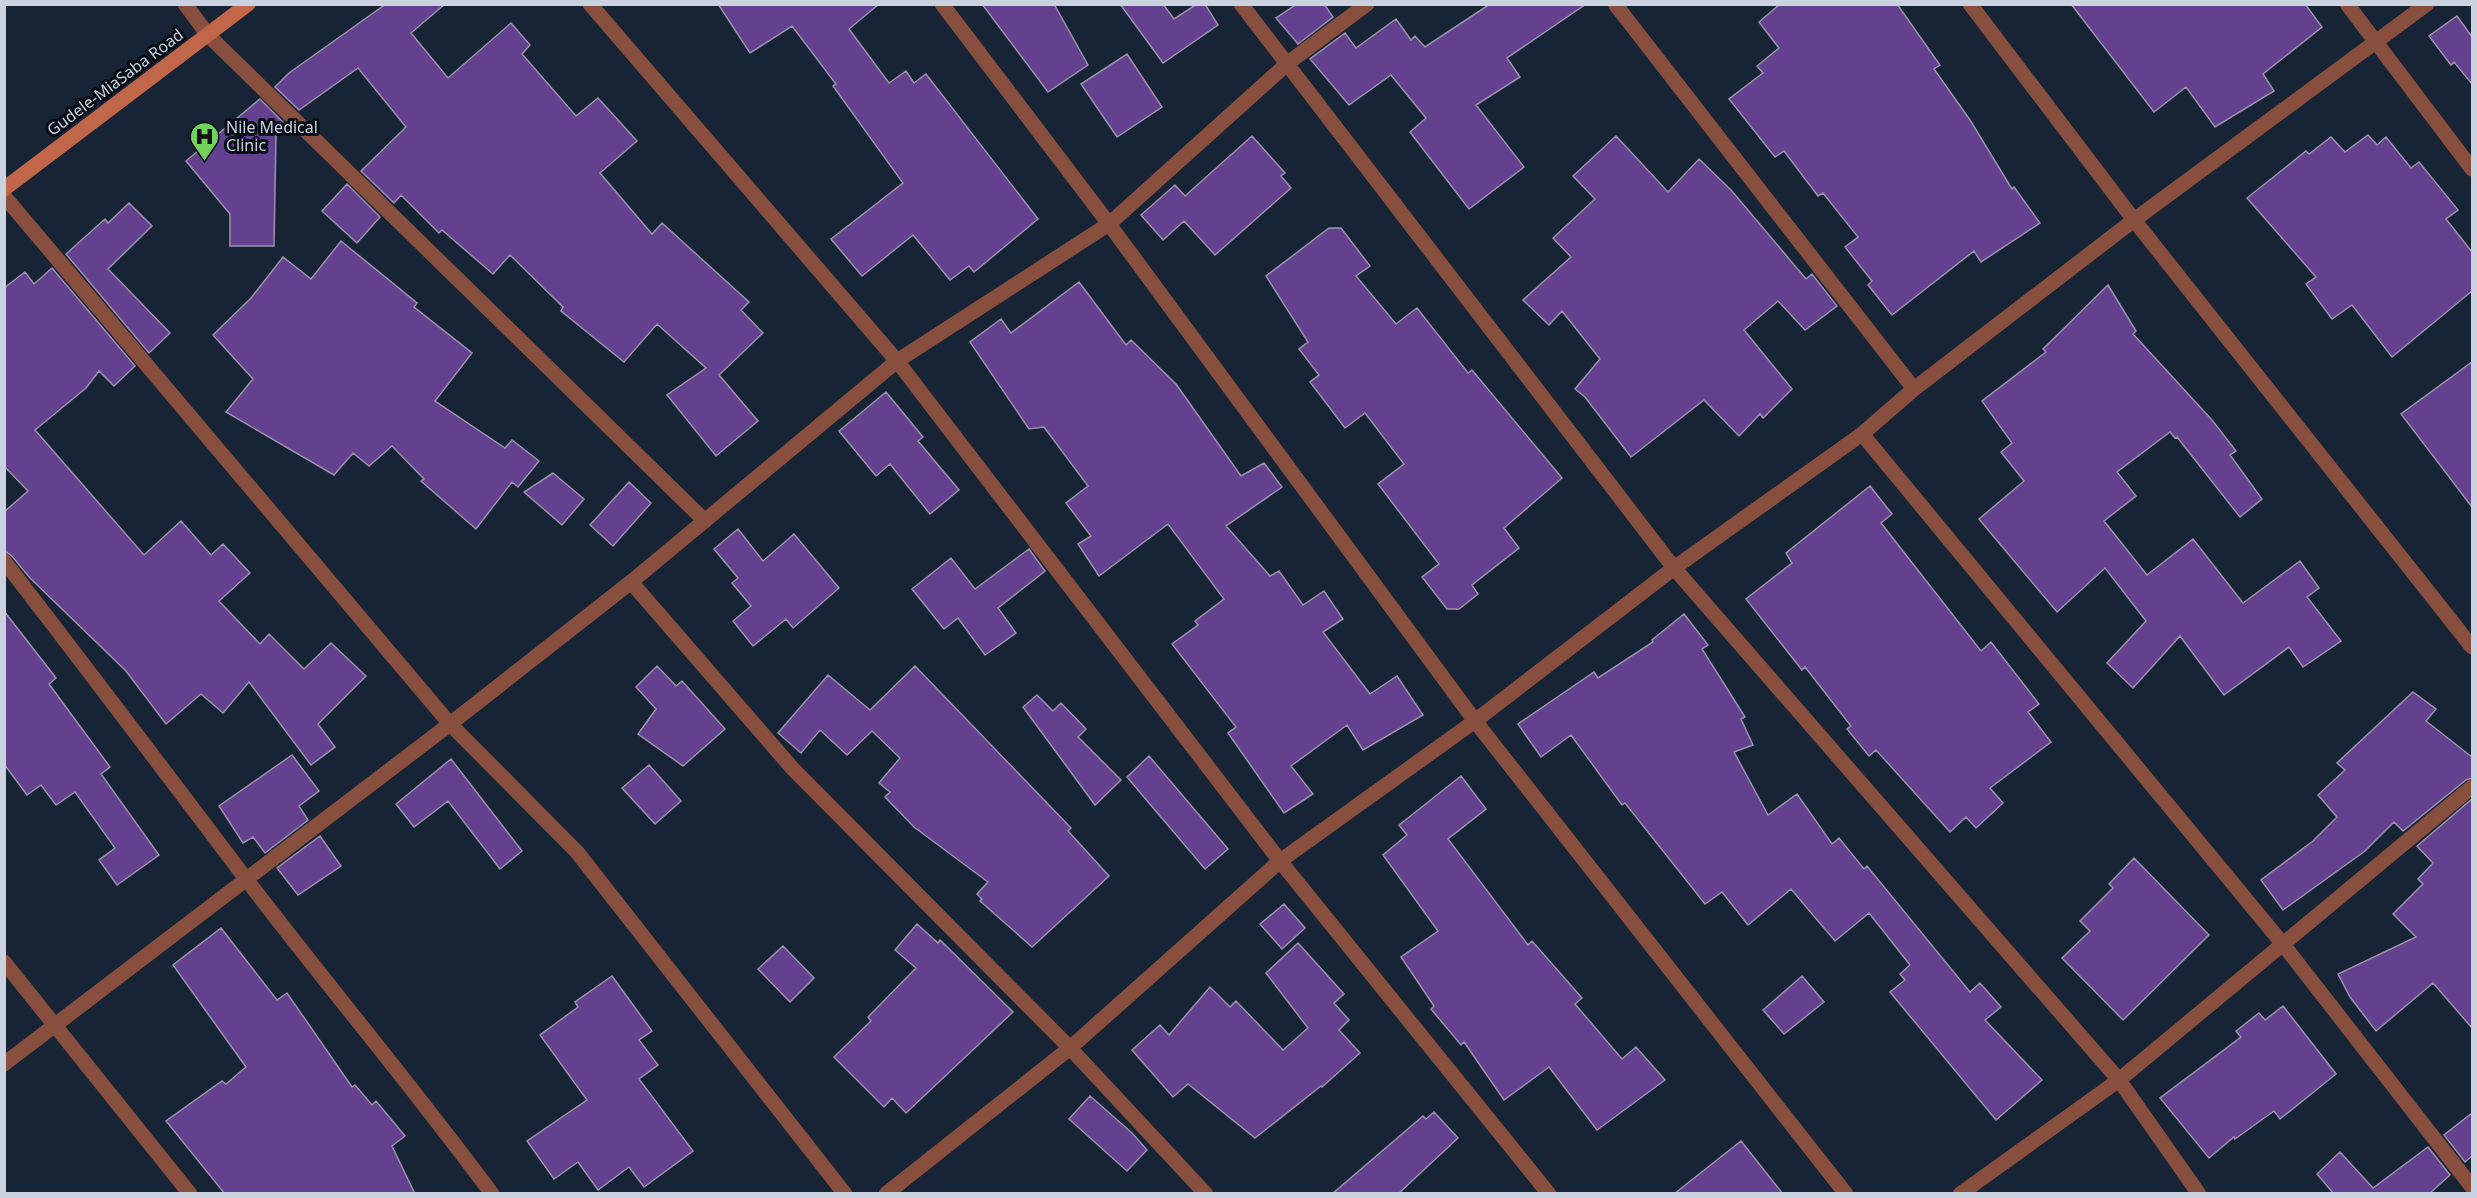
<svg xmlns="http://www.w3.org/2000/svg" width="2477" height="1198" font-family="'Noto Sans',sans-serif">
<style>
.building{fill:#64418e;stroke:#9c92ac;stroke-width:1.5}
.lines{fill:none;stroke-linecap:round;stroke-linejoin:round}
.minor{stroke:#894f3e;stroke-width:15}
.tertiary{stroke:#894f3e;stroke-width:15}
.secondary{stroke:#c2664a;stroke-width:15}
.labels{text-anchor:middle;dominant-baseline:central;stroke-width:6;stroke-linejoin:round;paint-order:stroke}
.street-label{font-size:16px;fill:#c9d2de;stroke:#070d15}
.poi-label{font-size:16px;fill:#c9d2de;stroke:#070d15;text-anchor:start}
</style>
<rect width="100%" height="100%" fill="#172436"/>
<path class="building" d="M386,4H445L411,33L448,78L511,23L530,45L522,54L576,116L598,98L637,141L600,173L652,234L662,223L749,302L741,310L763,333L719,375L758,421L716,456L667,395L706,368L657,324L624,362L561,311L563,307L510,255L493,274L442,230L439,233L401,195L394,203L361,171L406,127L358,68L299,110L275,87L289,73Z
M718,4H879L849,29L889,83L906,71L914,83L926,74L1038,219L974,272L969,266L950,280L913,235L862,276L831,239L903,183L833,86L836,84L792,26L750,53Z
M982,4H1054L1088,65L1048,92Z
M1120,4H1163L1174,19L1197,4H1205L1218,25L1163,63Z
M1297,4H1324L1333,17L1298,44L1276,18Z
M1490,4H1586L1507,58L1520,77L1476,105L1524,167L1469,209L1410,132L1426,118L1391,75L1349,105L1310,59L1345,33L1356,48L1396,19L1411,40L1415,36L1425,47Z
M1780,4H1897L1940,65L1934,69L1970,120L2012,189L2014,187L2040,223L1981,262L1974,251L1892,315L1868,285L1872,281L1845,247L1858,237L1823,193L1818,196L1784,151L1775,157L1729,99L1763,73L1757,66L1779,48L1759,22Z
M2071,4H2305L2322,27L2263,74L2274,91L2215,127L2186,87L2154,112Z
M2457,16L2472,37V84L2454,62L2451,65L2429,36Z
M1127,54L1162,107L1117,137L1081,84Z
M260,99L283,122L272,129L276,134L274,246H230V214L186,161Z
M2368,135L2377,145L2386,137L2411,168L2419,162L2458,210L2446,219L2472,252V291L2392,357L2352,305L2332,319L2306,284L2316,277L2247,198L2306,151L2309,154L2331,137L2345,152Z
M1252,136L1285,173L1281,176L1291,188L1215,255L1184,221L1163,240L1141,215L1175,185L1185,196Z
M1616,136L1668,192L1699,159L1731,190L1806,279L1812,274L1837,306L1805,330L1778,301L1744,330L1792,389L1763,418L1760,414L1739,436L1704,400L1631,457L1585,397L1575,389L1600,359L1562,311L1549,325L1523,300L1571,257L1553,238L1595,199L1573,176Z
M347,184L380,217L357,243L322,211Z
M129,203L152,226L108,269L170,333L149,353L66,254L105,219L108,223Z
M1329,228H1341L1370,266L1356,276L1396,324L1417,308L1468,373L1472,370L1562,478L1504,528L1519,548L1472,585L1478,594L1459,609H1447L1422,577L1439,564L1378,484L1404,464L1365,413L1345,428L1310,382L1319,375L1299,349L1308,342L1266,276Z
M341,241L417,303L414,307L472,353L435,401L505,448L512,440L539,461L518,487L512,482L476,529L421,481L424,479L392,446L369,466L353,453L334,475L226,412L253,379L213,335L251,298L283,257L311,279Z
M52,268L135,366L114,386L99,371L86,388L35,430L144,555L181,521L211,555L223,544L250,573L219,601L260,644L269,634L304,669L331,643L366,676L318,724L335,747L311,765L249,682L223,713L201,694L166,724L126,671L30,578L11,555L4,551V512L28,491L4,466V288L25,272L34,284Z
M1079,282L1126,345L1131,340L1176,384L1241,476L1264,463L1282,487L1226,526L1270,576L1279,571L1303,605L1324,591L1343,619L1323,632L1370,694L1397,676L1423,715L1363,750L1347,725L1291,766L1313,794L1284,813L1228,733L1236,727L1172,644L1198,625L1195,621L1224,599L1168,524L1099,576L1078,544L1091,536L1066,503L1088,486L1044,427L1029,429L970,342L1001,319L1011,333Z
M2108,285L2136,331L2133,334L2212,420L2236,451L2230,455L2262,499L2240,517L2177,437L2175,438L2170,432L2117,472L2136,496L2104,521L2147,575L2193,539L2243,603L2300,561L2319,588L2307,597L2341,641L2303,667L2289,647L2224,695L2180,636L2133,688L2107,663L2146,621L2105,568L2057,612L1979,519L2024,481L2001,452L2012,443L1982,401L2046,352L2043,349Z
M2472,362V507L2401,414Z
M886,392L923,437L918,441L959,490L930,514L890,464L876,476L839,431Z
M553,473L584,499L562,525L524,492Z
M629,482L651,503L613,546L590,525Z
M1870,486L1892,514L1881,523L1981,651L1991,642L2039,704L2028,712L2051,742L1990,788L2003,803L1976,828L1966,817L1950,832L1876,750L1869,756L1847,729L1851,726L1805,667L1802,670L1746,599L1792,563L1786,553Z
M738,529L763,561L794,534L839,588L793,628L786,619L753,646L733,621L751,606L732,583L738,578L714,549Z
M1029,549L1045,571L998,608L1016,633L985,655L958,618L944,629L912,589L951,558L975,589Z
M4,611L56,678L49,684L110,767L101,774L159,855L117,885L99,860L115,848L75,792L56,805L41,785L27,795L4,764Z
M1684,614L1708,645L1702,649L1745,717L1741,719L1753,745L1734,752L1768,815L1797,794L1832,844L1839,838L1864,869L1867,866L1970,992L1980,983L2001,1007L1985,1020L2042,1080L1996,1120L1890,992L1905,980L1900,974L1910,965L1869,913L1835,941L1791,889L1748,925L1722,892L1705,904L1625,803L1622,805L1571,735L1541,757L1518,724L1594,672L1598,678L1653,642L1652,640Z
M657,666L676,686L682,681L725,729L683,766L638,734L656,709L636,687Z
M915,666L1071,828L1068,831L1109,876L1032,947L980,901L982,899L977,894L988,882L914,827L885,797L890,792L879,783L900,758L872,731L847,755L820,730L801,753L778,733L828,675L870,710Z
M2413,692L2436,709L2426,721L2472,757V778L2466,780L2403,831L2394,822L2365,851L2283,910L2261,880L2313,841L2337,817L2318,795L2345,770L2337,763Z
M1037,695L1053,711L1061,703L1086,729L1078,737L1121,780L1095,805L1023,707Z
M292,755L319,791L299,806L308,820L265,853L253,837L243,843L219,806Z
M1149,756L1228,849L1205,869L1127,777Z
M451,759L522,851L500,869L448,801L414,827L396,804Z
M649,765L681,801L655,824L622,788Z
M1461,776L1486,809L1448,839L1528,945L1532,941L1582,998L1575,1004L1622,1059L1636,1047L1665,1080L1597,1130L1549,1067L1504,1100L1464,1042L1461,1045L1431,1009L1434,1006L1401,957L1438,931L1383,855L1407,835L1399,825Z
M2472,799V1028L2433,983L2376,1031L2350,997L2338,974L2416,937L2393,914L2423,884L2418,879L2433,863L2417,846Z
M320,836L341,866L298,895L277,868Z
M2134,858L2209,935L2123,1020L2062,958L2090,931L2080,921L2113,888L2109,884Z
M1284,904L1305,928L1282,949L1260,924Z
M917,924L938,943L940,940L1013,1012L906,1113L892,1098L884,1107L834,1057L871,1021L868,1017L916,968L895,950Z
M221,928L277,1000L287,993L352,1087L355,1085L372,1105L376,1101L405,1136L392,1146L415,1194H225L166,1121L222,1081L226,1084L246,1067L173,965Z
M1298,943L1344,994L1334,1003L1349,1020L1339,1030L1360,1053L1322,1087L1321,1086L1255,1138L1188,1084L1173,1097L1132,1050L1160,1025L1169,1035L1210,987L1230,1007L1236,1001L1283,1050L1308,1028L1266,973Z
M783,946L814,978L790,1002L758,969Z
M612,976L652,1031L639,1040L658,1065L639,1079L693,1151L644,1187L629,1167L598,1190L578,1162L554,1179L527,1141L587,1100L540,1035L578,1007L575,1002Z
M1802,976L1824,1002L1784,1034L1763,1010Z
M2283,1006L2336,1074L2280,1119L2274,1111L2235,1139L2234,1137L2209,1158L2160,1098L2241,1037L2236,1031L2259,1013L2265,1020Z
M1090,1096L1132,1133L1147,1150L1127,1171L1069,1119Z
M1434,1112L1458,1138L1398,1194H1332L1423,1116L1426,1119Z
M2472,1113V1156L2465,1162L2444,1135Z
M1741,1141L1783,1194H1674Z
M2428,1147L2450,1175L2429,1194H2334L2317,1174L2340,1152L2373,1188Z"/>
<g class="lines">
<path class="minor" d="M185,4L208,35L705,521
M590,4L897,361L1280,861L1549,1194
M942,4L1109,224L1475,721L1846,1194
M1241,4L1674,568L2119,1080L2199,1194
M1615,4L1914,389
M2347,4L2472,169
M4,196L450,724L577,852L845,1194
M1862,434L2282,943L2472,1187
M4,561C86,667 166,773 246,879C327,985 413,1087 492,1194
M631,582L793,769L1070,1048L1206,1194
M4,962L190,1194
M4,1064L450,724L631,582L897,361L1109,224L1288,63L1367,4
M886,1194L1070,1048L1280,861L1475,721L1674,568L1862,434L1914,389L2134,220L2427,4
M1960,1194L2119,1080L2472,787"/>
<path class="tertiary" d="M1970,4L2134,220L2472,647"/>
<path class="secondary" d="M4,189L248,4"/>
</g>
<defs>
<symbol id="hospital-pin" viewBox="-11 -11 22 30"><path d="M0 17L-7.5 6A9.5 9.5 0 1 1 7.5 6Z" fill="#72d25e" stroke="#070d15"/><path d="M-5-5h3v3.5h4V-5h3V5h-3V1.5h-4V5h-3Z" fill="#111"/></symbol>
</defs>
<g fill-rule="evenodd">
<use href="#hospital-pin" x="188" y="120" width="33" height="45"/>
</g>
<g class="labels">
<g class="street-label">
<text transform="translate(115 82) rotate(-37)">Gudele-MiaSaba Road</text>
</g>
<g class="poi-label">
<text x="226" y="127">Nile Medical<tspan x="226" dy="18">Clinic</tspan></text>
</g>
</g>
<rect width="2477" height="1198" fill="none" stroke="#c9d2de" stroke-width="12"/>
</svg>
